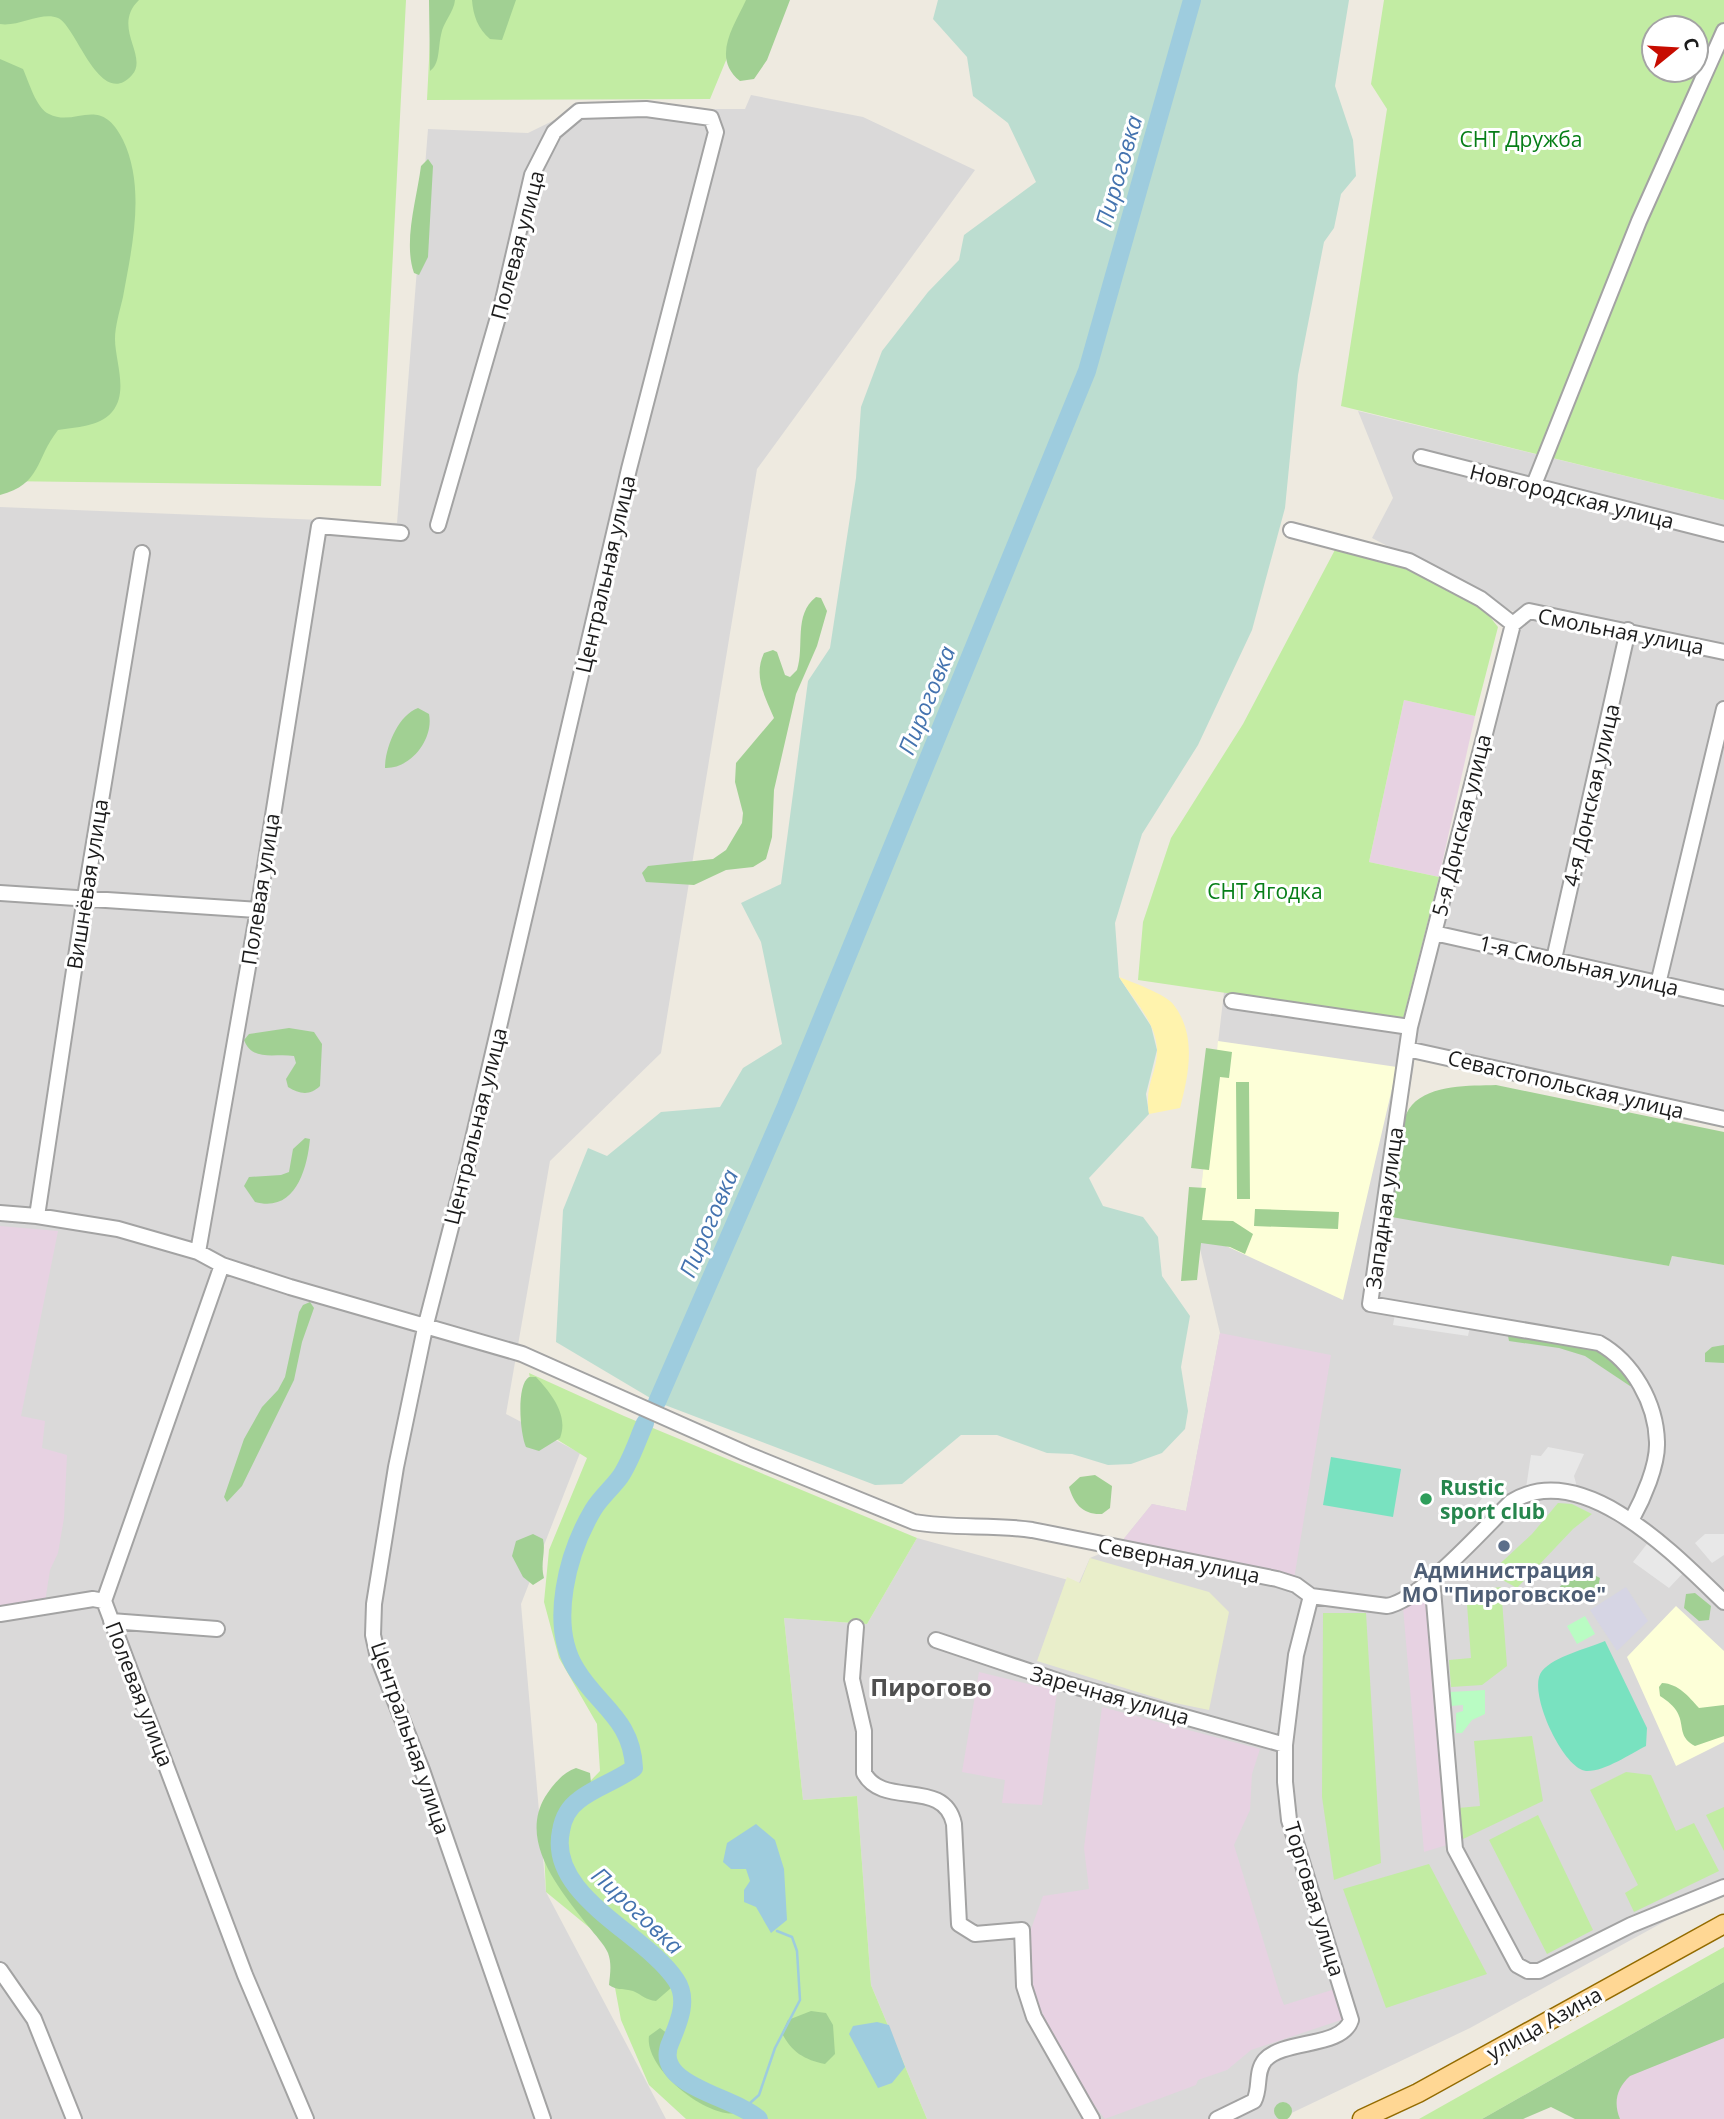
<svg xmlns="http://www.w3.org/2000/svg" width="1724" height="2119" font-family="'Open Sans',sans-serif">
<style>
.residential{fill:#dad9d9}
.industrial{fill:#e7d2e2}
.education{fill:#fdffd8}
.farmland{fill:#e9eeca}
.grass{fill:#c2eca3;fill-rule:evenodd}
.forest{fill:#a1d093}
.wetland{fill:#bcddd0}
.sand{fill:#fff3ad}
.park{fill:#b9fcc3}
.pitch{fill:#79e2c0}
.parking{fill:#e8e8e8}
.plaza{fill:#d6d5e4}
.water{fill:#9eccde}
.lines{fill:none;stroke-linecap:round;stroke-linejoin:round}
.stream{stroke:#9eccde;stroke-width:2.5}
.river{stroke:#9eccde;stroke-width:18}
.minor-casing{stroke:#a3a3a3;stroke-width:18}
.major-casing{stroke:#936b00;stroke-width:21}
.minor{stroke:#fff;stroke-width:14}
.major{stroke:#ffd794;stroke-width:18}
.leisure-dot{fill:#2e9e5b;stroke:#fff;stroke-width:2.5}
.service-dot{fill:#5c6f8a;stroke:#fff;stroke-width:2.5}
.labels{text-anchor:middle;dominant-baseline:central;stroke-width:6;stroke-linejoin:round;paint-order:stroke}
.park-label{font-size:21px;fill:#067e17;stroke:#fff}
.street-label{font-size:21px;fill:#1c1c1c;stroke:#fff}
.leisure-label{font-size:21px;font-weight:bold;fill:#27864d;stroke:#fff;text-anchor:start}
.service-label{font-size:21px;font-weight:bold;fill:#4e5e75;stroke:#fff}
.water-label{font-size:23px;font-style:italic;fill:#4473af;stroke:#fff}
.quarter-label{font-size:24px;font-weight:bold;fill:#4f4f4f;stroke:#fff}
</style>
<rect width="100%" height="100%" fill="#eeeae0"/>
<path class="residential" d="M751,95L863,117L975,170L757,469L661,1053L550,1161L506,1414L580,1453L521,1604L546,1892L666,2119H0V507L397,523L428,129L528,133L577,109H745Z
M1358,411L1724,500V1111L1414,1043V1065L1386,1215L1669,1266L1672,1256L1724,1265V1889L1470,2028L1279,2119H927L871,1985L857,1796L803,1800L784,1618L867,1624L917,1538L1079,1583L1090,1558L1118,1546L1152,1504L1186,1511L1220,1333L1196,1232L1224,992L1403,1019L1412,1026L1514,612L1372,538L1393,498Z"/>
<path class="industrial" d="M1404,700L1475,716L1439,877L1369,862Z
M0,1226L58,1231L21,1416L45,1421L42,1448L67,1455L64,1518L58,1553L50,1570L45,1602L0,1609Z
M1220,1333L1331,1355L1293,1585L1118,1546L1152,1504L1186,1511Z
M1427,1595L1450,1844L1424,1852L1403,1607Z
M979,1672L1057,1691L1042,1805L1002,1803L1005,1780L962,1772Z
M1102,1707L1260,1749L1252,1774L1250,1810L1234,1845L1280,1995L1284,2005L1335,1989L1344,2019L1251,2050L1227,2070L1198,2080L1196,2085L1105,2119L1068,2071L1034,1994L1027,1940L1043,1896L1089,1889L1084,1848Z
M1724,2010V2119H1577L1581,2095Z"/>
<path class="education" d="M1218,1041L1397,1067L1343,1300L1196,1232Z
M1676,1606L1724,1651V1742L1676,1766L1627,1657Z"/>
<path class="farmland" d="M1090,1558L1209,1592L1229,1612L1209,1710L1170,1702L1037,1661L1067,1577L1080,1583Z"/>
<path class="grass" d="M0,0H406L381,486L0,481Z
M432,0H751L710,99L427,100Z
M1384,0H1724V500L1341,406L1387,109L1371,84ZM1654,28H1696V70H1654Z
M1337,546L1413,568L1478,602L1498,627L1475,716L1404,700L1369,862L1439,877L1403,1019L1138,980L1143,922L1171,838L1243,724Z
M529,1373L624,1416L917,1538L867,1624L784,1618L803,1800L857,1796L871,1985L927,2119H686L649,2085L621,2020L613,1977L624,1956L546,1892L543,1830L600,1771L597,1724L559,1658L544,1602L549,1550L587,1458L540,1429Z
M1558,1503L1572,1504L1592,1514L1573,1529L1517,1588L1490,1573L1532,1534Z
M1501,1587L1507,1666L1482,1685L1451,1687L1449,1660L1471,1658L1466,1591Z
M1323,1613H1366L1381,1863L1334,1880L1322,1797Z
M1532,1736L1543,1801L1461,1840L1458,1808L1480,1806L1474,1741Z
M1626,1772L1651,1775L1676,1831L1694,1823L1719,1871L1634,1912L1625,1893L1638,1885L1590,1790Z
M1724,1807V1851L1706,1815Z
M1538,1815L1593,1930L1547,1954L1489,1840Z
M1429,1864L1487,1974L1386,2008L1343,1889Z
M1724,1947V1982L1482,2119H1419Z"/>
<path class="forest" d="M0,0H139C111,27 149,56 132,75C100,111 76,25 58,18C42,11 19,27 0,24Z
M429,0H455C454,12 443,22 441,35C438,48 440,64 430,71Z
M472,0H516L502,40L490,39C478,29 473,15 472,0Z
M746,0H790L767,60L754,79L740,81C711,58 734,26 746,0Z
M0,59L23,69C29,82 36,108 49,114C76,128 100,93 123,140C146,188 132,247 123,297C120,310 115,326 115,339C115,361 129,392 112,412C99,427 76,427 58,430C35,459 42,484 0,495Z
M428,159L433,166L428,257L419,275L414,273C403,242 417,198 421,166Z
M816,597L821,598L827,611L817,646L796,694L774,790L772,837L766,859L753,867L726,870L694,885L646,882L642,873L648,866L713,859L726,850L742,823L743,813L735,782L736,763L774,718C765,697 753,676 764,653L773,650L777,652L785,675L790,677L797,670C805,646 793,615 816,597Z
M418,708L429,714C434,739 411,769 385,768C385,748 398,715 418,708Z
M289,1028L314,1032L322,1044L320,1086C310,1096 299,1094 288,1087L286,1079L296,1063L294,1056C274,1053 252,1062 244,1040L249,1034Z
M1206,1048L1232,1052L1229,1078L1220,1077L1209,1170L1191,1168Z
M1236,1082H1249L1250,1199H1237Z
M1496,1085L1724,1132V1265L1672,1256L1669,1266L1386,1216C1391,1189 1395,1124 1412,1105C1431,1084 1470,1086 1496,1085Z
M305,1138L310,1139C307,1170 295,1213 255,1202L244,1186L249,1177L281,1175L289,1172L293,1149Z
M1189,1187L1206,1188L1202,1220L1233,1221L1253,1234L1245,1254L1230,1247L1201,1243L1197,1280L1181,1281Z
M1255,1209L1339,1212L1338,1229L1254,1226Z
M310,1302L314,1308L302,1342L294,1380L242,1486L227,1502L224,1497L244,1439L262,1407L278,1390L285,1377L299,1312L303,1305Z
M1532,1335L1595,1348L1604,1352L1634,1383L1630,1386L1585,1356L1559,1348L1509,1341L1508,1336Z
M1724,1345V1363L1705,1362V1353L1712,1347Z
M529,1377H536C551,1393 569,1415 560,1438L539,1451L526,1447C520,1434 516,1385 529,1377Z
M1095,1475L1112,1486L1110,1508L1102,1514C1083,1515 1074,1504 1069,1487L1080,1477Z
M533,1534L543,1539C546,1553 540,1563 544,1578L533,1585L523,1577L512,1556L516,1541Z
M1594,1575L1600,1578L1597,1591L1563,1604L1553,1603C1553,1582 1577,1576 1594,1575Z
M1695,1593L1711,1606L1709,1620L1699,1621L1684,1608L1686,1594Z
M1662,1683C1679,1684 1688,1696 1699,1708L1724,1705V1736L1695,1746C1671,1733 1694,1717 1660,1696L1659,1687Z
M576,1768L590,1773L592,1792L582,1802L561,1811C534,1887 615,1922 658,1966C665,1973 672,1978 671,1988L656,2001C646,2000 642,1995 633,1991C624,1988 617,1991 609,1985C610,1974 612,1964 608,1953C604,1944 595,1935 589,1927C562,1892 518,1843 545,1797C552,1786 563,1772 576,1768Z
M1724,1982V2038L1630,2076C1617,2088 1613,2102 1620,2119H1575L1551,2107L1523,2119H1482Z
M811,2011L826,2013L833,2025L835,2054L825,2064C805,2060 791,2052 782,2033L788,2020Z
M660,2028L668,2034C671,2045 668,2059 675,2068C691,2087 723,2083 739,2104L737,2113C707,2119 644,2068 649,2036Z
M1274 2111a9 9 0 1 1 18 0a9 9 0 1 1-18 0Z"/>
<path class="wetland" d="M938,0H1349L1335,86L1353,140L1356,176L1341,194L1334,228L1324,242L1298,375L1285,508L1252,630L1198,745L1142,834L1115,923L1119,977L1151,1026L1157,1050L1146,1094L1149,1114L1089,1178L1103,1206L1143,1217L1158,1237L1162,1276L1190,1316L1181,1367L1188,1411L1185,1429L1162,1453L1131,1464L1108,1465L1072,1454L1047,1453L997,1435H961L902,1484L875,1485L657,1402L556,1342L563,1210L588,1148L607,1156L661,1112L720,1107L743,1068L782,1044L761,942L741,903L781,884L808,681L830,648L856,478L861,407L882,351L928,292L959,260L964,235L1036,182L1008,123L973,96L967,57L933,19Z"/>
<path class="sand" d="M1119,977C1132,982 1165,994 1173,1004C1197,1034 1189,1074 1180,1108L1149,1114C1144,1084 1158,1072 1157,1049C1156,1022 1133,999 1119,977Z"/>
<path class="park" d="M1585,1616L1595,1634L1577,1644L1567,1626Z
M1485,1690V1714L1472,1720L1462,1733H1456V1713L1463,1711V1705L1451,1706L1450,1692Z"/>
<path class="pitch" d="M1331,1457L1401,1469L1393,1517L1323,1505Z
M1605,1641L1647,1728L1646,1746C1630,1754 1604,1772 1586,1771C1563,1769 1526,1690 1542,1671C1555,1656 1586,1649 1605,1641Z"/>
<path class="parking" d="M1395,1314L1470,1326L1468,1336L1393,1325Z
M1548,1447L1584,1454L1574,1476L1577,1487L1526,1488L1531,1455L1541,1456Z
M1491,1487L1506,1498L1488,1517L1476,1506Z
M1705,1534H1724V1555L1712,1563L1695,1543Z
M1650,1540L1685,1571L1669,1588L1633,1562Z"/>
<path class="plaza" d="M1626,1587L1648,1621L1617,1651L1590,1610Z"/>
<path class="water" d="M756,1824L775,1840L784,1869L787,1920L771,1933L756,1907L744,1902V1890L750,1881L746,1869H731L723,1862L727,1843Z
M877,2022L889,2025L905,2067L892,2083L878,2088L849,2034L853,2026Z"/>
<g class="lines">
<path class="stream" d="M749,2110L750,2103L759,2095L775,2048L800,2000L797,1951L792,1937L777,1931"/>
<path class="river" d="M657,1402L786,1106L1087,371L1192,0
M645,1423C637,1441 631,1461 620,1477C612,1488 600,1498 593,1510C568,1552 548,1624 576,1669C598,1706 632,1719 634,1768C617,1781 595,1787 579,1800C568,1808 563,1818 561,1831C547,1896 645,1933 676,1980C689,1999 679,2022 671,2041C650,2086 733,2095 759,2119"/>
<defs>
<path id="minor" d="M1421,457L1724,534
M1533,487L1639,221L1724,31
M438,525L503,300L532,175L554,132L579,111L646,109L711,118L716,132L629,469L465,1173L425,1328L396,1467L374,1604L373,1635L378,1658L422,1770L543,2119
M1291,530L1409,561L1481,599L1513,624L1529,611L1724,652
M0,893L258,910
M1434,933L1724,998
M1554,959L1628,630
M1658,984L1724,709
M1232,1001L1410,1027L1370,1304L1599,1343C1633,1362 1656,1403 1657,1442C1658,1465 1643,1499 1632,1519
M1410,1027L1513,624
M1407,1049L1724,1119
M0,1213L37,1216L118,1229L198,1252L222,1265L290,1287L522,1354L747,1454L914,1522C953,1529 993,1524 1032,1530L1277,1579L1296,1585L1311,1596L1387,1606C1421,1600 1484,1528 1511,1502C1583,1457 1677,1557 1724,1602
M37,1216L85,897L142,553
M198,1252L258,910L319,526L401,533
M222,1265L104,1601L245,1975L306,2119
M1432,1578L1455,1849L1517,1965L1528,1971H1539L1631,1925L1724,1887
M0,1614L93,1599L104,1601
M111,1621L217,1629
M856,1627L852,1679L864,1731V1773C883,1809 944,1777 954,1824L959,1924L975,1934L1022,1930L1024,1986L1034,2017L1092,2119
M936,1640L1070,1685L1285,1745
M0,1970L34,2019L74,2119
M1217,2119L1254,2101C1261,2088 1255,2072 1265,2060C1284,2039 1342,2048 1351,2020L1289,1820L1285,1782V1745L1296,1655L1311,1596"/>
<path id="major" d="M1362,2119L1418,2093L1724,1924"/>
</defs>
<use href="#minor" class="minor-casing"/>
<use href="#major" class="major-casing"/>
<use href="#minor" class="minor"/>
<use href="#major" class="major"/>
</g>
<circle class="leisure-dot" cx="1426" cy="1499" r="7"/>
<circle class="service-dot" cx="1504" cy="1546" r="7"/>
<g class="labels">
<g class="park-label">
<text x="1521" y="139">СНТ Дружба</text>
<text x="1265" y="891">СНТ Ягодка</text>
</g>
<g class="street-label">
<text transform="translate(517 245) rotate(-75)">Полевая улица</text>
<text transform="translate(1572 496) rotate(14)">Новгородская улица</text>
<text transform="translate(605 574) rotate(-77)">Центральная улица</text>
<text transform="translate(1621 631) rotate(11)">Смольная улица</text>
<text transform="translate(1591 795) rotate(-77)">4-я Донская улица</text>
<text transform="translate(1461 825) rotate(-76)">5-я Донская улица</text>
<text transform="translate(87 884) rotate(-81)">Вишнёвая улица</text>
<text transform="translate(260 889) rotate(-81)">Полевая улица</text>
<text transform="translate(1579 965) rotate(13)">1-я Смольная улица</text>
<text transform="translate(1566 1084) rotate(13)">Севастопольская улица</text>
<text transform="translate(475 1126) rotate(-76)">Центральная улица</text>
<text transform="translate(1384 1208) rotate(-82)">Западная улица</text>
<text transform="translate(1179 1560) rotate(11)">Северная улица</text>
<text transform="translate(140 1694) rotate(69)">Полевая улица</text>
<text transform="translate(1110 1695) rotate(16)">Заречная улица</text>
<text transform="translate(411 1738) rotate(71)">Центральная улица</text>
<text transform="translate(1315 1899) rotate(73)">Торговая улица</text>
<text transform="translate(1544 2023) rotate(-29)">улица Азина</text>
</g>
<g class="leisure-label">
<text x="1440" y="1487">Rustic<tspan x="1440" dy="24">sport club</tspan></text>
</g>
<g class="service-label">
<text x="1504" y="1570">Администрация<tspan x="1504" dy="24">МО "Пироговское"</tspan></text>
</g>
<g class="water-label">
<text transform="translate(1118 171) rotate(-74)">Пироговка</text>
<text transform="translate(926 700) rotate(-68)">Пироговка</text>
<text transform="translate(708 1223) rotate(-67)">Пироговка</text>
<text transform="translate(638 1910) rotate(43)">Пироговка</text>
</g>
<g class="quarter-label">
<text x="931" y="1686">Пирогово</text>
</g>
</g>
<g transform="translate(1675 49) rotate(72)"><circle r="33" fill="#ffffff" stroke="#a4a4a4" stroke-width="2"/>
<path d="M0-5L12 26L0 18L-12 26Z" fill="#c70c00"/>
<text y="-10" font-size="19" font-weight="bold" text-anchor="middle" fill="#1c1c1c">С</text>
</g>
</svg>
